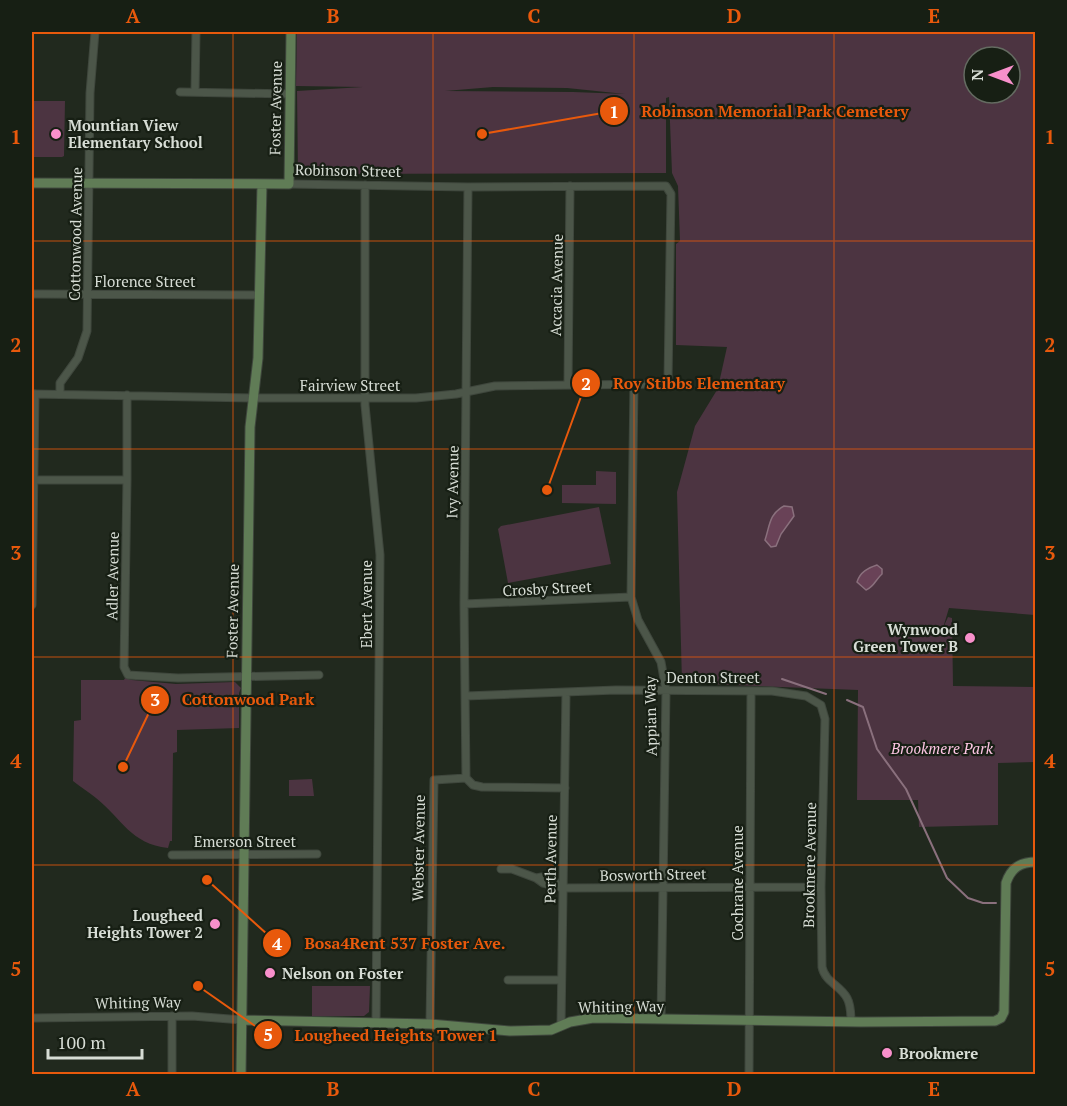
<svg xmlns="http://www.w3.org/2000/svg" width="1067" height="1106" font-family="'PT Serif',serif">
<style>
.green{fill:#4c3441;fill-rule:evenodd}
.water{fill:#694257;stroke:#8a707d;stroke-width:1.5}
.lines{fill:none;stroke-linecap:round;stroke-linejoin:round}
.stream{stroke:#8a707d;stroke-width:2}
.street-casing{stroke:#3f473d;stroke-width:9}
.secondary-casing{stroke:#3f473d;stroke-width:11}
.street{stroke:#4c5649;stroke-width:7}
.secondary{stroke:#607c56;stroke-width:9}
.grid{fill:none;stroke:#e8590c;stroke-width:1.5;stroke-opacity:0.55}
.poi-dot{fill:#f890cb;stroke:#171f14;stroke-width:2}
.labels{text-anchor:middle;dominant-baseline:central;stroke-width:4.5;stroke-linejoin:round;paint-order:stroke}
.street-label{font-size:15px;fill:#d7ddd5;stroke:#171f14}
.poi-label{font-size:15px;font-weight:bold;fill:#d7ddd5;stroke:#171f14;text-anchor:start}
.park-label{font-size:15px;font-style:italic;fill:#fdc5e3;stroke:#171f14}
.leader{fill:none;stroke:#e8590c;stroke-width:2}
.callout-dot{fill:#e8590c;stroke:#171f14;stroke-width:2}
.mark-label{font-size:18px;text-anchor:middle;font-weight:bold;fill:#fff}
.callout-label{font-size:16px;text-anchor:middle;font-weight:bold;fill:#e8590c;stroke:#171f14;stroke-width:4.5;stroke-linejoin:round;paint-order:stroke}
.neatline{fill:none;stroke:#e8590c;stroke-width:2}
.grid-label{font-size:20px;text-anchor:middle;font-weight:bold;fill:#e8590c}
</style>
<rect width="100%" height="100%" fill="#21291e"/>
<path class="green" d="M297,32H1035V615L949,608L943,628L948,617L952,618L953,686L1035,687V762L998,763V825L919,827L918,800H857L858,690L682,683L677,492L695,426L720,385L719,383L727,347L676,345V244L680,241L678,186L672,173L669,97L666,98V173L298,174L297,91L363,87L296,86ZM974,57H1010V93H974ZM493,87L567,88L625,94L573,92L445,91Z
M32,101H65L64,156L62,157H32Z
M596,471L616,472V504L562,503V485H596Z
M599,507L611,564L508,583L498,529L501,526Z
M125,678L132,680L176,684L235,682L241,688L239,693V728L177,730V752L173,753L172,841H170L168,848C131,844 122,819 96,798C89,792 80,787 73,781L74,721L81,720V680H124Z
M312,779L314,796H289V780Z
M312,986H370L369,1012L364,1016H312Z"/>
<path class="water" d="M784,506L792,507L794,516L781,534L776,546L771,547L765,540C770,525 769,514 784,506Z
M877,565L882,569V574C876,579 874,587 866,590L857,582C860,572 868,568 877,565Z"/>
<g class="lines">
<path class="stream" d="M782,679L826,694
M847,700L863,707L877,749L906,789L947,878L968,898L983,903H996"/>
<defs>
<path id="street" d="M180,92L290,94
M195,92L196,32
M365,185V405L380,555L376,1023
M32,294L259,295
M634,384L631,597L638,620L661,662L666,690L661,1019
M568,385L570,186
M32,394L253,398H416L456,394L495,386L663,384L668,381L671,194L666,186L468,187L289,184
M60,394V383L78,358L87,331L90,93L95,32
M34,480H127L124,667L128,675L178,678L319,675
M127,480V395
M464,604L631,597
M32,605L35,394
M466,696L616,690L772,691L806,696L821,705L825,719L821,887L822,967C825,982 840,985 847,998C851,1005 851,1014 851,1022
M466,778L464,604L468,187
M172,855L317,854
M501,869H512L536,878L543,883L564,888L821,887
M536,878C545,875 554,877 558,886
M508,980H560
M32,1018L192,1016L242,1020
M430,1024L434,780L466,778L473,785L482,787L565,788
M561,1026L566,692
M172,1074V1016
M749,1074L751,691"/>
<path id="secondary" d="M32,183L289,184L291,32
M242,1020L430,1024L510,1031L551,1030L570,1022L593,1018L861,1022L995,1021L1001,1018L1004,1012L1006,883C1011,868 1020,862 1036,862
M241,1074L250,427L258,358L262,184"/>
</defs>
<use href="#street" class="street-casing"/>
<use href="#secondary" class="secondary-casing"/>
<use href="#street" class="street"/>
<use href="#secondary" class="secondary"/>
</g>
<path class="grid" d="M233,32V1074M433,32V1074M634,32V1074M834,32V1074M32,241H1036M32,449H1036M32,657H1036M32,865H1036"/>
<g class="poi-dot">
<circle cx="56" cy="134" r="6"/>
<circle cx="970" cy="638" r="6"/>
<circle cx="215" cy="924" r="6"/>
<circle cx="270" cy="973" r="6"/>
<circle cx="887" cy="1053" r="6"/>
</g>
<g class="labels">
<g class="street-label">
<text transform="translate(275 108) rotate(-89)">Foster Avenue</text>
<text transform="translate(348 170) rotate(1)">Robinson Street</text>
<text transform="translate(75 234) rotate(-89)">Cottonwood Avenue</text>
<text x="145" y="281">Florence Street</text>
<text transform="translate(556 285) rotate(-89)">Accacia Avenue</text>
<text x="350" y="385">Fairview Street</text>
<text transform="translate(452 482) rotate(-89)">Ivy Avenue</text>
<text transform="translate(112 576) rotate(-89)">Adler Avenue</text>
<text transform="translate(547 588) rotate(-3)">Crosby Street</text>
<text transform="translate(366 604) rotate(-90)">Ebert Avenue</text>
<text transform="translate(232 611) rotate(-89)">Foster Avenue</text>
<text x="713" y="677">Denton Street</text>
<text transform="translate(650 716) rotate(-91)">Appian Way</text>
<text x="245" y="841">Emerson Street</text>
<text transform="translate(418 848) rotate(-89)">Webster Avenue</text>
<text transform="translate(550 859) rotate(-89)">Perth Avenue</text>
<text transform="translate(809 865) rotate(-89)">Brookmere Avenue</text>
<text transform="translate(653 874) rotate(-1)">Bosworth Street</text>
<text transform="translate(737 883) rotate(-90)">Cochrane Avenue</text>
<text transform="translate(138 1002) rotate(-1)">Whiting Way</text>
<text transform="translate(621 1006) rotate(-1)">Whiting Way</text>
</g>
<g class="poi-label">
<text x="68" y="125">Mountian View<tspan x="68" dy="17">Elementary School</tspan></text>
<text x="958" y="629" text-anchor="end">Wynwood<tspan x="958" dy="17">Green Tower B</tspan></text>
<text x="203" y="915" text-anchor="end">Lougheed<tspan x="203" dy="17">Heights Tower 2</tspan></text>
<text x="282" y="973">Nelson on Foster</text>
<text x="899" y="1053">Brookmere</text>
</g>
<g class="park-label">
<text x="942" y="748">Brookmere Park</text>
</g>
</g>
<path class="leader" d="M482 134L614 111M547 490L586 383M123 767L155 700M207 880L277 943M198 986L268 1035"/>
<g class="callout-dot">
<circle cx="482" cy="134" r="6"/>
<circle cx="547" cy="490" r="6"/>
<circle cx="123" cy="767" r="6"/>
<circle cx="207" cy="880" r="6"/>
<circle cx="198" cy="986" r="6"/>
<circle cx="614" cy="111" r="15"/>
<circle cx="586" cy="383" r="15"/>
<circle cx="155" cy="700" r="15"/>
<circle cx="277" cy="943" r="15"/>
<circle cx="268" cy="1035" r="15"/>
</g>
<g class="mark-label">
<text x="614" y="118">1</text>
<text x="586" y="390">2</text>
<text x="155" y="706">3</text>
<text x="277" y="950">4</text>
<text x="268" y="1041">5</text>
</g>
<g class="callout-label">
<text x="775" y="117">Robinson Memorial Park Cemetery</text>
<text x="699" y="389">Roy Stibbs Elementary</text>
<text x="248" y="705">Cottonwood Park</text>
<text x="405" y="949">Bosa4Rent 537 Foster Ave.</text>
<text x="396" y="1041">Lougheed Heights Tower 1</text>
</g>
<rect width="1067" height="1106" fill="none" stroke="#171f14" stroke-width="66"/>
<g transform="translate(992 75) rotate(270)"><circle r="28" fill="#171f14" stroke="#646b61" stroke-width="1.5"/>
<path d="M0-4.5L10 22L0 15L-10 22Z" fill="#f890cb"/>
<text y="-9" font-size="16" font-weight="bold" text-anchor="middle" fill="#d7ddd5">N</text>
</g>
<path d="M48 1049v9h94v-9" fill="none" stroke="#d7ddd5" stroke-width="3"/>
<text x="57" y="1049" font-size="18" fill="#d7ddd5" stroke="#171f14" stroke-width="4.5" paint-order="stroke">100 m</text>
<rect x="33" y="33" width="1001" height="1040" class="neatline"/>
<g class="grid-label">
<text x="133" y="23">A</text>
<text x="333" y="23">B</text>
<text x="534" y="23">C</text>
<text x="734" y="23">D</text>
<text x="934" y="23">E</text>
<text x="16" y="144">1</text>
<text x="1050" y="144">1</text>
<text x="16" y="352">2</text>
<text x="1050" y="352">2</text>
<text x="16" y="560">3</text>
<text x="1050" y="560">3</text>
<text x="16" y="768">4</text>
<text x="1050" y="768">4</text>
<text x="16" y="976">5</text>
<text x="1050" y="976">5</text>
<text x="133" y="1096">A</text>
<text x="333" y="1096">B</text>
<text x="534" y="1096">C</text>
<text x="734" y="1096">D</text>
<text x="934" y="1096">E</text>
</g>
</svg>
